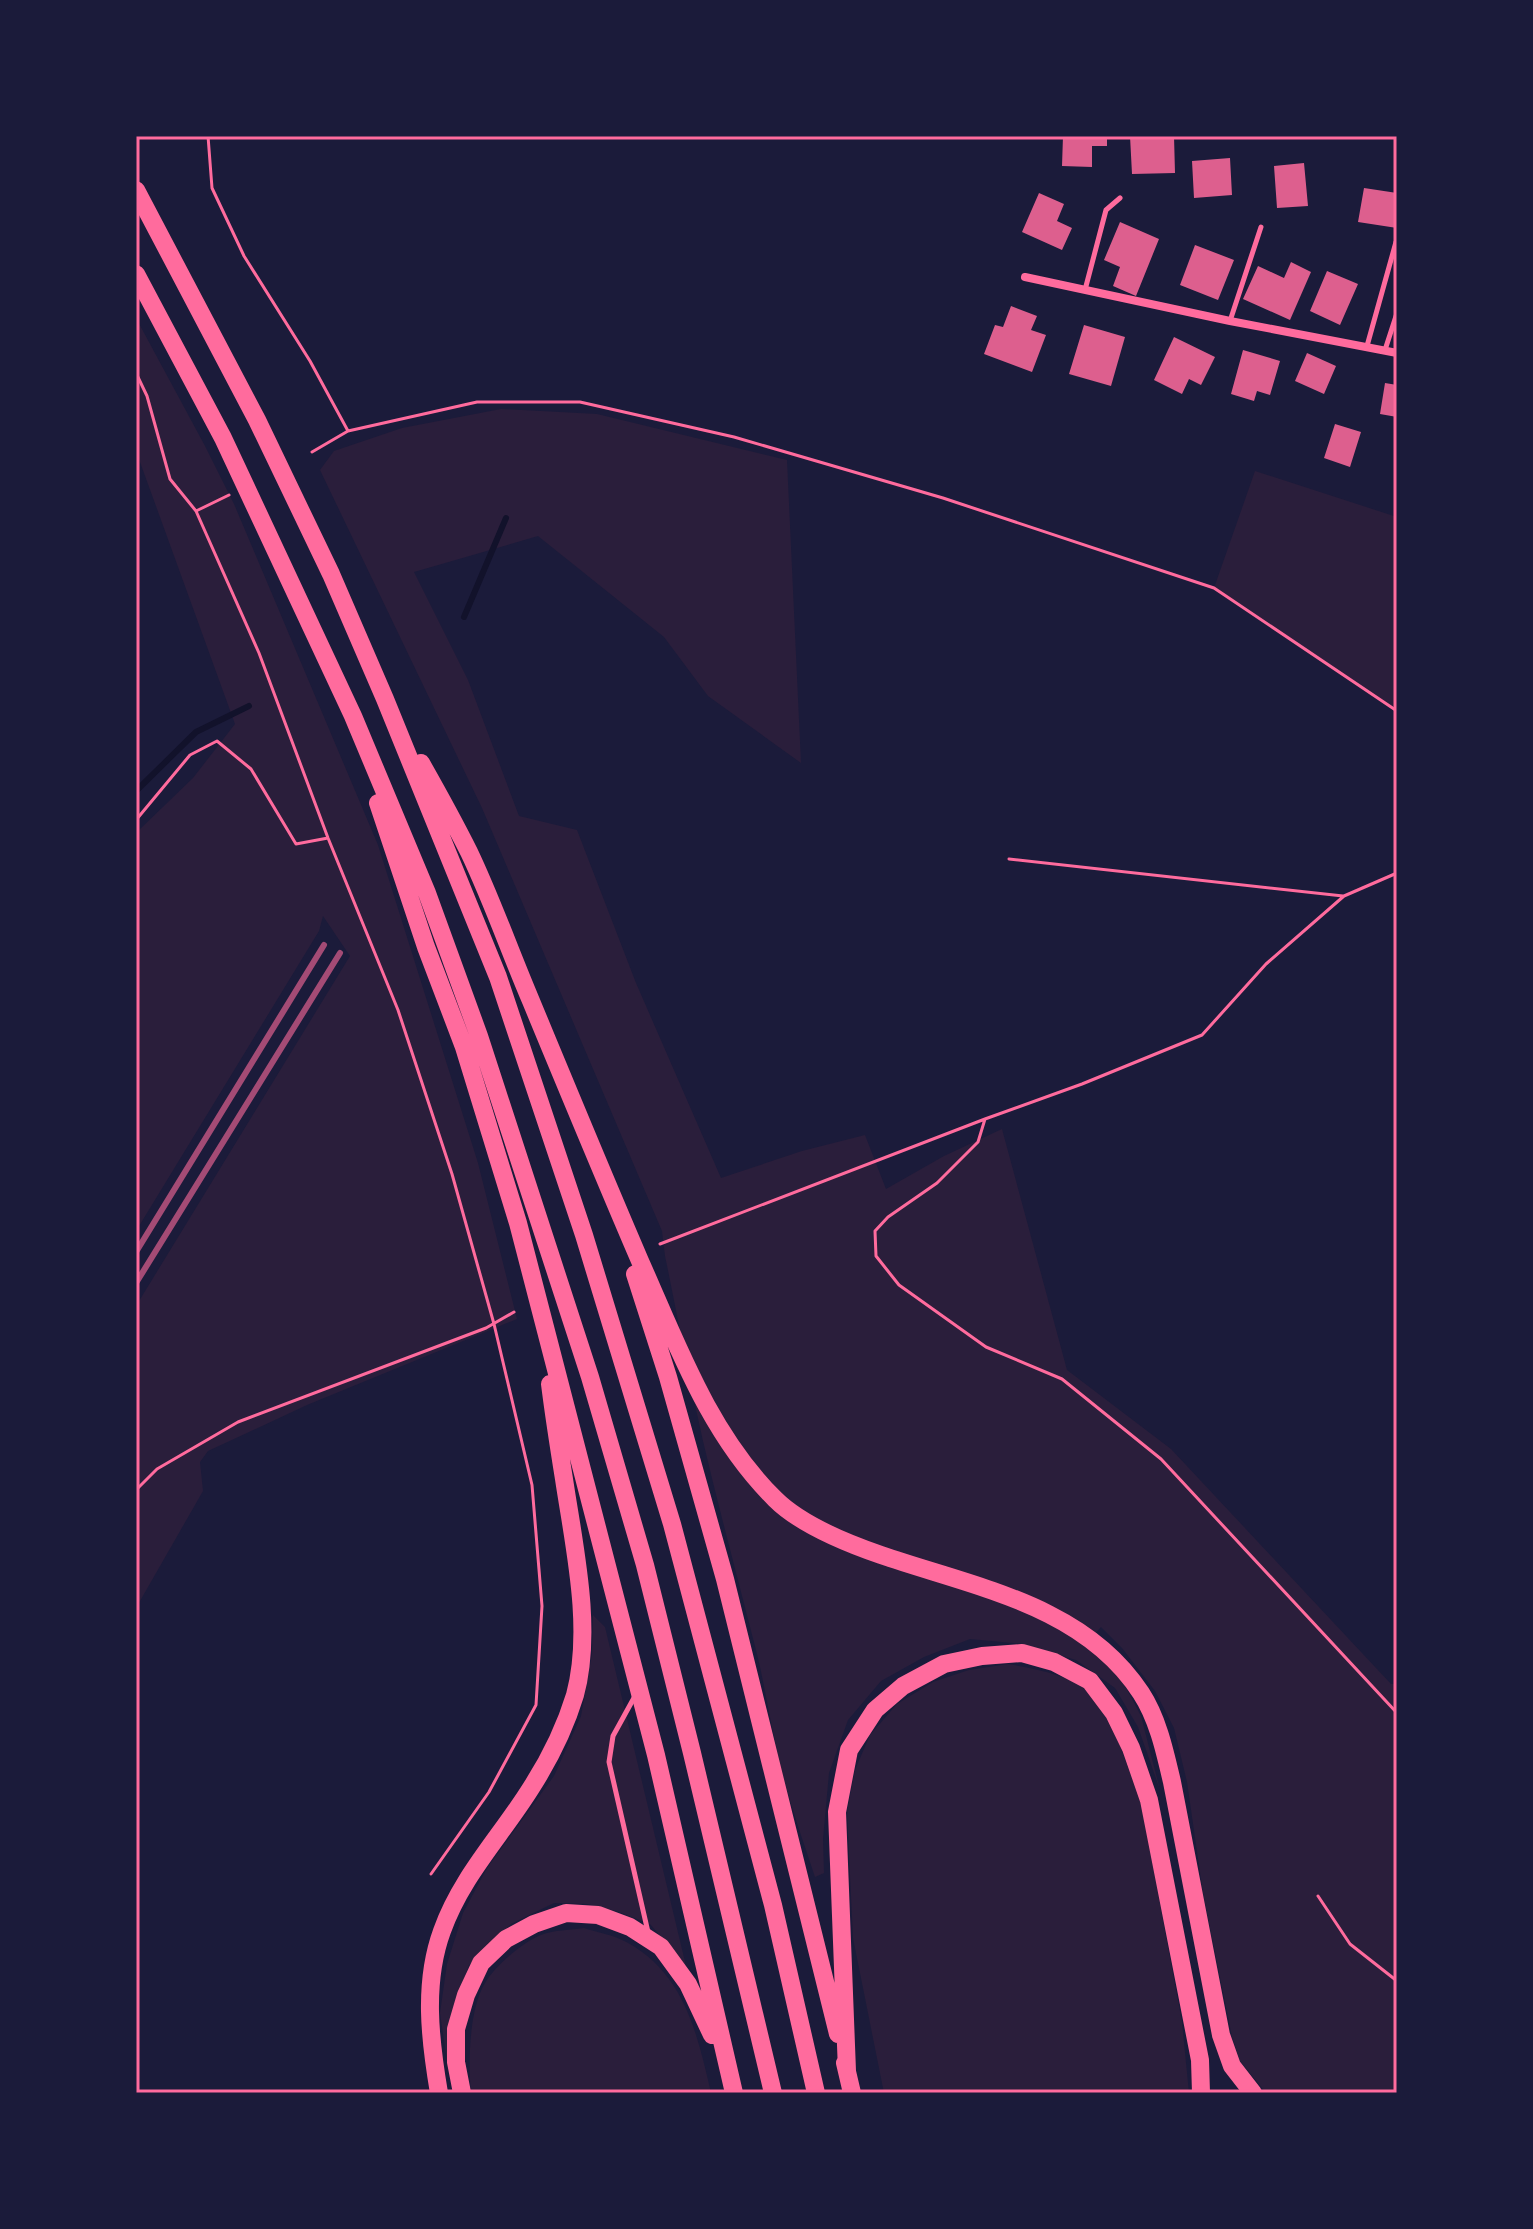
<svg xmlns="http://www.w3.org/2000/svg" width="1533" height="2229" font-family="Rubik,sans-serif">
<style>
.green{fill:#2a1e3b}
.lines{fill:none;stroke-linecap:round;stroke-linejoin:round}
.stream{stroke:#12122b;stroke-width:6}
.building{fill:#dd5f8e}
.path{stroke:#ff6b9d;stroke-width:3}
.service{stroke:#ff6b9d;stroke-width:5}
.minor{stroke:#ff6b9d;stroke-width:8}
.motorway{stroke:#ff6b9d;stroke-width:18}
.rail{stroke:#a44b75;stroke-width:6}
.neatline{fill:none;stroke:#ff6b9d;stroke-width:3}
</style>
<rect width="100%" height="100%" fill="#1b1b3a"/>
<path class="green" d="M136,318L205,446L234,504L378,845L478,1163L517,1319L307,1405L208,1451L200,1462L203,1491L136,1608V1306L350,956L323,916L319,931L136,1231V833L193,778L235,724L136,451Z
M501,409L597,414L787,460L801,763L708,696L664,637L538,536L414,572L468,680L519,816L577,830L636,983L721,1178L802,1151L865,1135L886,1189L944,1156L1002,1129L1067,1370L1171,1449L1391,1684H1397V2093H1266L1240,2061L1232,2037L1203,1893L1187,1782L1174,1728L1155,1691L1122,1648L1101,1627L1087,1643L1122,1680L1141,1716L1160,1790L1138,1727L1115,1688L1076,1660L1023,1644L970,1639L924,1657L881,1681L848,1720L829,1773L823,1839L824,1873L815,1877C802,1837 787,1797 778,1755C770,1721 765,1687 757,1654C739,1583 720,1513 703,1441C689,1380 678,1318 665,1256L662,1231L482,808L320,470L334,451L402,428Z
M1255,471L1397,517V711L1214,588Z
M593,1615L605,1627L686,1966L650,1924L616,1911L587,1904L554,1903L511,1924L469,1965L447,2027L448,2068L440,2013L447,1964L463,1913L487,1868L554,1776L581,1716L592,1654Z
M1008,1664C1031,1668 1065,1674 1084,1688C1098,1699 1113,1730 1120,1746C1126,1761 1131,1778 1139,1792L1182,2022L1189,2093H884L853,1938L847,1812L855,1770L870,1735L897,1704L933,1682L969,1670Z
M584,1928C596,1932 609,1934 620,1939C683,1968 697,2032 711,2093H471C468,2063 469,2009 485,1983C494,1967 524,1941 541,1935C554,1930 571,1930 584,1928Z"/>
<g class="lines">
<path class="stream" d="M464,617L506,518
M136,791L196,732L249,706"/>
</g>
<path class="building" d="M1063,136H1107V146H1092V167L1062,166Z
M1130,136H1174L1175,173L1132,174Z
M1230,158L1232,195L1194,198L1192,161Z
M1304,163L1308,206L1277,208L1274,166Z
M1364,188L1397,193V228L1358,222Z
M1039,193L1064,204L1057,221L1072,228L1062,250L1022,232Z
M1120,222L1159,239L1136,296L1113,286L1120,267L1104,260Z
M1195,245L1234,260L1218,300L1180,285Z
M1291,262L1311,272L1290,320L1243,299L1258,266L1284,278Z
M1327,271L1358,284L1340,325L1310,311Z
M1011,306L1037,316L1031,330L1046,335L1032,372L984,354L995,325L1003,327Z
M1084,325L1125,337L1111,386L1069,374Z
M1174,337L1215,357L1201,385L1189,379L1182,394L1154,380Z
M1243,350L1280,361L1270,395L1257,391L1254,401L1231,394Z
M1307,353L1336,366L1324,394L1295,381Z
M1385,383L1397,385V417L1380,414Z
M1335,424L1361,432L1350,467L1324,458Z"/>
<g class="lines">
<path class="path" d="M208,136L212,188L244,256L310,361L348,431L477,402H580L734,437L943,498L1214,588L1397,711
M136,373L147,396L170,479L196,511L259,653L328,838L398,1010L452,1174L494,1324L532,1485L542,1606L536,1705L489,1792L431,1874
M312,452L348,431
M196,511L229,495
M136,820L190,755L217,741L251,769L296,844L328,838
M1009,859L1343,896
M985,1119L978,1142L937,1183L888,1217L875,1231L876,1256L899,1285L986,1347L1062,1379L1161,1459L1397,1713
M660,1244L985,1119L1082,1084L1202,1035L1266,964L1344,896L1397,873
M136,1490L157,1469L238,1422L486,1328L514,1312
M1318,1896L1350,1944L1397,1981"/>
<path class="service" d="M1085,290L1106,210L1120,198
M1230,321L1261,227
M1367,346L1396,242
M1385,350L1397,313
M635,1696L613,1736L609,1762L648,1932"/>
<path class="minor" d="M1025,277L1230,321L1397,353"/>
<path class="motorway" d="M136,190L257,420L331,574L385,699L498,977L584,1235L672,1524L773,1905L816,2093
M136,274L223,438L353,716L427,893L479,1036L590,1377L645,1565L692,1753L773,2093
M421,763C438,793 454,822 469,852C492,900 510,952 531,1001C567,1088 603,1175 640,1261C677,1344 709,1434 775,1499C801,1525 846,1543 881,1555C974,1587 1084,1605 1141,1693C1158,1719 1165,1752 1172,1782L1221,2035L1232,2066L1253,2093
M378,803L426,947L464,1047L518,1223L656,1755L734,2093
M635,1274L668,1377L725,1579L838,2034
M845,2063L852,2093
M847,2071L837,1812L849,1750L875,1710L903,1686L944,1664L982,1656L1022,1653L1054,1662L1090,1681L1114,1713L1131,1748L1149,1800L1200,2060L1201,2093
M439,2093C430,2040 423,1983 442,1931C461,1877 501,1836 531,1788C549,1760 565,1728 575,1695C593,1629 574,1546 564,1479C559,1448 554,1416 550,1384
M462,2093L456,2062V2029L466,1995L481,1963L506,1939L534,1924L566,1913L598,1915L630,1927L661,1947L688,1984L712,2035"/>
<path class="rail" d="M136,1252L324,945
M136,1283L340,953"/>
</g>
<rect width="1533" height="2229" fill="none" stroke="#1b1b3a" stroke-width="276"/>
<rect x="138" y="138" width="1257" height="1953" class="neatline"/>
</svg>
